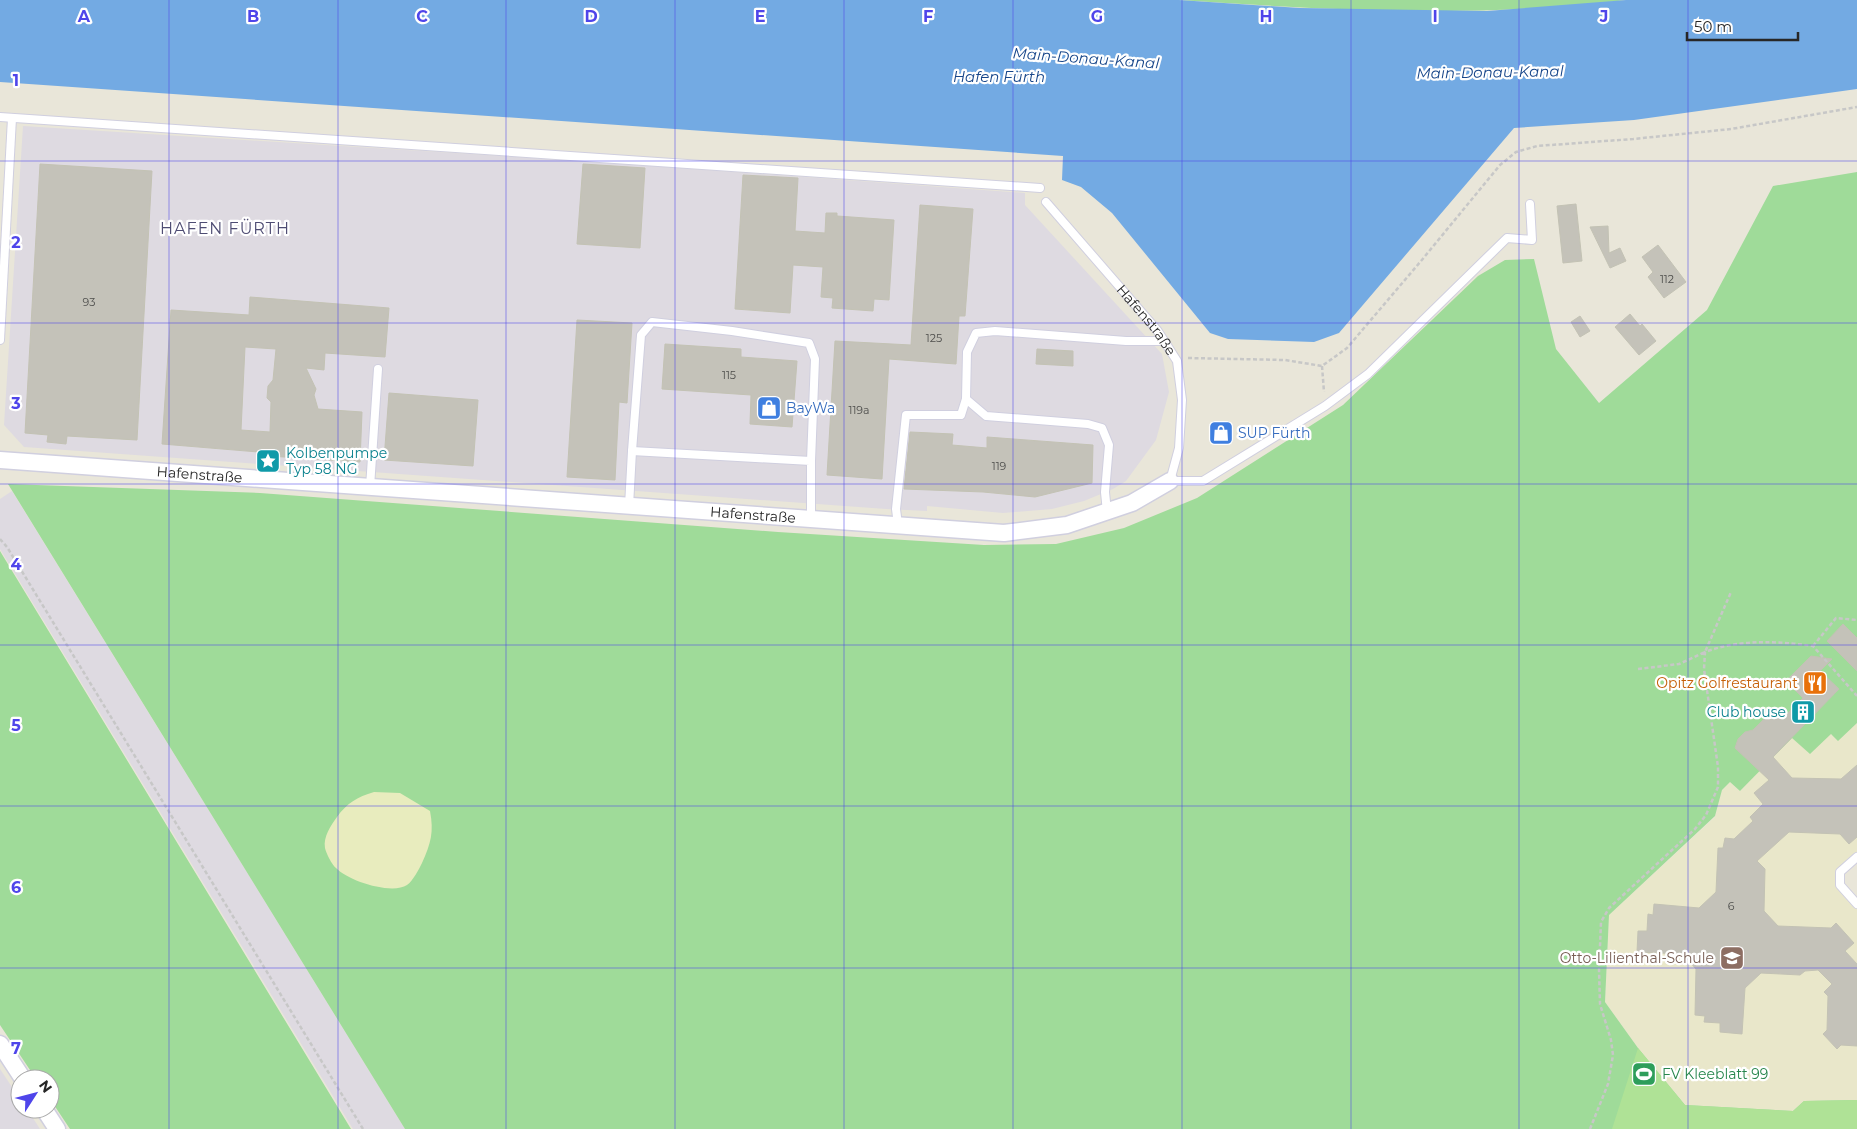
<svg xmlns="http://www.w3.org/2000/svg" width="1857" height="1129" font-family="Montserrat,sans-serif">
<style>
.industrial{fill:#dedae1}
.education{fill:#e9e7ca}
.green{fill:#9fdb99}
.sand{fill:#e8ecbe}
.pitch{fill:#afe296}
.water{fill:#73aae3}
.building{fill:#c4c2b9;stroke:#c3c2b4;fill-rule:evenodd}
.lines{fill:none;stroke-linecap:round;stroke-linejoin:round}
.service-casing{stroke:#d0cfdf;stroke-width:10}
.minor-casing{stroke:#d0cfdf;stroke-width:19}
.path{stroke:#c7c7c7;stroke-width:2.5;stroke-dasharray:4 2.5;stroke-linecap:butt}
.service{stroke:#fff;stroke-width:8}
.minor{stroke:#fff;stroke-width:16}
.grid{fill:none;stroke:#4f45ea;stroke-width:1;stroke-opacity:0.55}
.labels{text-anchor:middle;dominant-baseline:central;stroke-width:4.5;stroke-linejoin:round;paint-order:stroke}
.number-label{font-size:11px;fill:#4e4e4c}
.street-label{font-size:14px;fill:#272727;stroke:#fff}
.shop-label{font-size:14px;fill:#366cbe;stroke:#fff;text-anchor:start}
.culture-label{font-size:14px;fill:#0d838f;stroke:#fff;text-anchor:start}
.food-label{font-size:14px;fill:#c56008;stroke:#fff;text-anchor:end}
.education-label{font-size:14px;fill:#785e54;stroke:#fff;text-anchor:end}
.leisure-label{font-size:14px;fill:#27864d;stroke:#fff;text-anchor:start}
.water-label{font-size:15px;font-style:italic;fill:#17468a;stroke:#fff}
.quarter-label{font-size:16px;letter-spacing:1px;fill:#4e4c73;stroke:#fff}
.grid-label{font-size:16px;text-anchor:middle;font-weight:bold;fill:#4f45ea;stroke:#fff;stroke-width:4.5;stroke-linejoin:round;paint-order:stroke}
</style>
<rect width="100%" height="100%" fill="#e9e6d9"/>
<path class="industrial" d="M23,126L580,161L1025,193V205L1162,354L1169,392L1156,440L1126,481L1113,489L1084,501L1052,509L1003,513L927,506V511L886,509L24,447L4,425Z
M12,491L405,1129H353L0,549V499Z
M0,1069L20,1099V1109H27L40,1129H0Z"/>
<path class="education" d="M1857,723V857L1840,872V885L1857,904V1100L1805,1101L1793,1111L1685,1105L1638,1048L1605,1002L1609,915L1715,817L1722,790L1730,782L1740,791L1792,737L1831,734L1838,740Z"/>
<path class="green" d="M1179,0H1626C1478,19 1328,10 1179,0Z
M1857,172V723L1838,741L1831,734L1810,754L1792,738L1740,791L1730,782L1722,790L1715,816L1609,915L1605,1002L1638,1048L1685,1105L1793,1111L1804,1101L1857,1100V1129H405L8,484L260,493L778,532L984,545L1056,544L1124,528L1197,498L1343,405L1478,276L1505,260L1534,259L1556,349L1599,403L1707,310L1773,186Z
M0,551L351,1129H70L50,1099V1079H36L0,1025Z"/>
<path class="sand" d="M374,792L400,793L430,811C434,832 431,843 422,863C419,869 413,881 407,885C392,895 348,881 336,868C332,865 326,853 325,848C323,837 331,825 337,817C347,803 357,797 374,792Z"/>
<path class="pitch" d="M1638,1048L1685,1105L1793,1111L1804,1101L1857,1100V1129H1612Z"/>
<path class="water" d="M0,0H1179L1300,8L1487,11L1626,0H1857V89L1634,120L1514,128L1339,333L1314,342L1228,339L1210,333L1112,213L1081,187L1062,180L1063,156L0,82Z"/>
<path class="building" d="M40,164L152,171L137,440L67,436L66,444L47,442L48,435L25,433Z
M583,164L645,168L640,248L577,244Z
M743,175L798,178L795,231L825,233L826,213H837V216L894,220L889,300L874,299L873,311L832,308L833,298L821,297L823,267L793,265L790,313L735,309Z
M1576,204L1582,261L1563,263L1557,206Z
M920,205L973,209L965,316H959L956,364L889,359L882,479L827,475L835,341L911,345Z
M1608,226L1609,253L1620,248L1626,261L1610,268L1590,227Z
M1658,245L1686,282L1664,298L1648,277L1653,272L1642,257Z
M250,297L389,308L385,357L325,353L324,370L306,368L316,389L314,395L318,409L362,412L360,462L269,456L270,453L162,444L171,310L249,315ZM245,347L276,349L273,380L268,386L267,398L271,402L270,432L241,430Z
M1630,314L1640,326L1642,324L1656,341L1639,355L1615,327Z
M1580,316L1590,331L1580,337L1571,322Z
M577,320L632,323L627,403L619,402L615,480L567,477Z
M665,344L741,349V357L797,361L792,427L750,424L751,395L662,389Z
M1037,349L1073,351V366L1036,364Z
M389,393L478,400L473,466L384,460Z
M910,432L953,434L952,445L987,448V437L1093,445L1092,483L1035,497L983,492L904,489Z
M1843,624L1857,638V671L1827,641Z
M1811,656L1832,659L1820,671L1839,689L1773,757L1792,778L1841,779L1857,765V837L1849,844L1840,834L1789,832L1757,861L1765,869L1764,911L1778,926L1831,928L1836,923L1854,943L1845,951L1857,964V1046L1841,1045L1837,1049L1823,1034L1827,1030L1828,996L1824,992L1832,984L1818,970L1805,971L1800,975L1761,973L1745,988L1742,1034L1720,1032V1023L1704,1022L1705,1016L1695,1015L1696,969L1683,954L1637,952L1638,931H1647L1648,914L1653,915L1654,904L1699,908L1716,892L1718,848H1723L1725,838L1734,839L1753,821L1750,817L1763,804L1754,793L1769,780L1735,748L1738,739L1745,732L1753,730L1775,708L1784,717L1803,698L1786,681Z"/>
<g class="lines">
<defs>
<g id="service">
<path d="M0,117L1040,188"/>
<path id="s1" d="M1046,202L1157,330L1177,361L1182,400L1179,448L1170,481H1203L1325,406L1368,374L1507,238L1532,240L1530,204"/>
<path d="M0,340L12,118"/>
<path d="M632,451L641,335L652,322L732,331L809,343L815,359L811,461"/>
<path d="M370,487L378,369"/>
<path d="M629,506L632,451L811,461V519"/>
<path d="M1107,512L1105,492L1109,445L1102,428L1088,424L986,416L966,399L967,352L976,333L995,331L1126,341H1164"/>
<path d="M898,525L896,509L906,415H961L966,399"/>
<path d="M1857,857L1840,872V885L1857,904"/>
</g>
<g id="minor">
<path id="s2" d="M0,460L1004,533L1067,525L1132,503L1170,481"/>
<path d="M0,1044L23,1079"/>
<path d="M44,1109L57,1129"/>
</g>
</defs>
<use href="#service" class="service-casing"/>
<use href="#minor" class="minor-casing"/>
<path class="path" d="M1188,358L1285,360L1322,366L1347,348L1421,261L1500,165L1516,152L1537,146L1633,139L1731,129L1857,107
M1322,366L1324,392
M0,539L7,547L363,1129
M1813,646L1836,618L1857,620
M1638,669L1679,664L1705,652L1731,592
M1590,1129L1608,1084L1613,1055L1611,1040L1600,1004L1599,970L1601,922L1609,908L1695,829L1706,815L1718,787V767L1704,669L1705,652C1740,639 1777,641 1813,646L1857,696"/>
<use href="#service" class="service"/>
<use href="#minor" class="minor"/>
</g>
<path class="grid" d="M169,0V1129M338,0V1129M506,0V1129M675,0V1129M844,0V1129M1013,0V1129M1182,0V1129M1351,0V1129M1519,0V1129M1688,0V1129M0,161H1857M0,323H1857M0,484H1857M0,645H1857M0,806H1857M0,968H1857"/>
<defs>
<symbol id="shop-square" viewBox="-11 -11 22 22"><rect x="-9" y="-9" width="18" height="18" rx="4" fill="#3f7fe0" stroke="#fff"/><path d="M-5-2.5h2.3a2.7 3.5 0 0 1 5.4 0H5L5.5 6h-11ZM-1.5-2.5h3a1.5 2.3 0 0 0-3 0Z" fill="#fff"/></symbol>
<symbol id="sight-square" viewBox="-11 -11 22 22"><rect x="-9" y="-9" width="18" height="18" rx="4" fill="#0f9aa8" stroke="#fff"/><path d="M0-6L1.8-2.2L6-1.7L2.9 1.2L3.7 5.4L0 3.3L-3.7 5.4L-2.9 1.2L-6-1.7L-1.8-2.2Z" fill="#fff"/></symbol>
<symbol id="restaurant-square" viewBox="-11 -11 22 22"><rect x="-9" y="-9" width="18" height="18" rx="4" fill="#e8710a" stroke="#fff"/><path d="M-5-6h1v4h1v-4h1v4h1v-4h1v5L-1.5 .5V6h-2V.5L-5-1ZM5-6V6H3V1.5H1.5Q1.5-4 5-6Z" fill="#fff"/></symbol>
<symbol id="building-square" viewBox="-11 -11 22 22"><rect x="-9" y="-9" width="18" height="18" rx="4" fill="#0f9aa8" stroke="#fff"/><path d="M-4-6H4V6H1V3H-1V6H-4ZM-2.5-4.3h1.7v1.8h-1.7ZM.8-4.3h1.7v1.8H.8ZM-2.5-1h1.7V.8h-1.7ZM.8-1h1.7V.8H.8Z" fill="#fff"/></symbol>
<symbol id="school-square" viewBox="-11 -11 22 22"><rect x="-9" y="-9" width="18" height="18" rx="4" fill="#8d6e63" stroke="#fff"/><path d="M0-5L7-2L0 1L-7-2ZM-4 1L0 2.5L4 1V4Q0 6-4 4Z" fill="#fff"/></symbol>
<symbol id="stadium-square" viewBox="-11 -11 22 22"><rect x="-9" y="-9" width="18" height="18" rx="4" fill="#2e9e5b" stroke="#fff"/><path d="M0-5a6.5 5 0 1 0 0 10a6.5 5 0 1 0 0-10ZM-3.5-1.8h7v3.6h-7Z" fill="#fff"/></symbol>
</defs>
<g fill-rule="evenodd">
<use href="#shop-square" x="755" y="394" width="28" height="28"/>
<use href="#shop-square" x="1207" y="419" width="28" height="28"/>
<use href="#sight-square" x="254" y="447" width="28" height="28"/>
<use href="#restaurant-square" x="1801" y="669" width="28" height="28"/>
<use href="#building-square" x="1789" y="698" width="28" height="28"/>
<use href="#school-square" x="1718" y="944" width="28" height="28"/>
<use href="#stadium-square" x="1630" y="1060" width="28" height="28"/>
</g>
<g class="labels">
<g class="number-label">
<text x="1667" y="279">112</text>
<text x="89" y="302">93</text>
<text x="934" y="338">125</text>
<text x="729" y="375">115</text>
<text x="859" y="410">119a</text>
<text x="999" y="466">119</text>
<text x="1731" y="906">6</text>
</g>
<g class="street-label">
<text stroke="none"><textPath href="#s1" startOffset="155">Hafenstraße</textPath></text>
<text stroke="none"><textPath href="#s2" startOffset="200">Hafenstraße</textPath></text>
<text stroke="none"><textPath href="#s2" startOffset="755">Hafenstraße</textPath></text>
</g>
<g class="shop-label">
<text x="786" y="408">BayWa</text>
<text x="1238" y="433">SUP Fürth</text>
</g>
<g class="culture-label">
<text x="286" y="453">Kolbenpumpe<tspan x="286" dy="16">Typ 58 NG</tspan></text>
<text x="1786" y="712" text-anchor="end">Club house</text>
</g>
<g class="food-label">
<text x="1798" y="683">Opitz Golfrestaurant</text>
</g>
<g class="education-label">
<text x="1714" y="958">Otto-Lilienthal-Schule</text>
</g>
<g class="leisure-label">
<text x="1662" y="1074">FV Kleeblatt 99</text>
</g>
<g class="water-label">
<text transform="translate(1086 58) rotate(4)">Main-Donau-Kanal</text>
<text transform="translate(1490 72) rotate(-1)">Main-Donau-Kanal</text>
<text x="999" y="76">Hafen Fürth</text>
</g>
<g class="quarter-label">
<text x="225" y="228">HAFEN FÜRTH</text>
</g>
</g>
<g class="grid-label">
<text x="84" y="22">A</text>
<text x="253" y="22">B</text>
<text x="422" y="22">C</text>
<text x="591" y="22">D</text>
<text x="760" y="22">E</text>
<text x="928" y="22">F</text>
<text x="1097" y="22">G</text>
<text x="1266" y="22">H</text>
<text x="1435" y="22">I</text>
<text x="1604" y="22">J</text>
<text x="16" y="86">1</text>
<text x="16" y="248">2</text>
<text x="16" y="409">3</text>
<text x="16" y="570">4</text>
<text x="16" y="731">5</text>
<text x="16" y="893">6</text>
<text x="16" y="1054">7</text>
</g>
<g transform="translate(35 1094) rotate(54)"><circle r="24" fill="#ffffff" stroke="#a9a9a9"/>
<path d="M0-4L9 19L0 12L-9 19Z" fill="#4f45ea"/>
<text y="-8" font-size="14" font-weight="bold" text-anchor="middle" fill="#272727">N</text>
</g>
<path d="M1687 32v8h111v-8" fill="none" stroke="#272727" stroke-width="2.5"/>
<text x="1694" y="32" font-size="15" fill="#272727" stroke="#ffffff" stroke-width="4" paint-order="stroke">50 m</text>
</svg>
